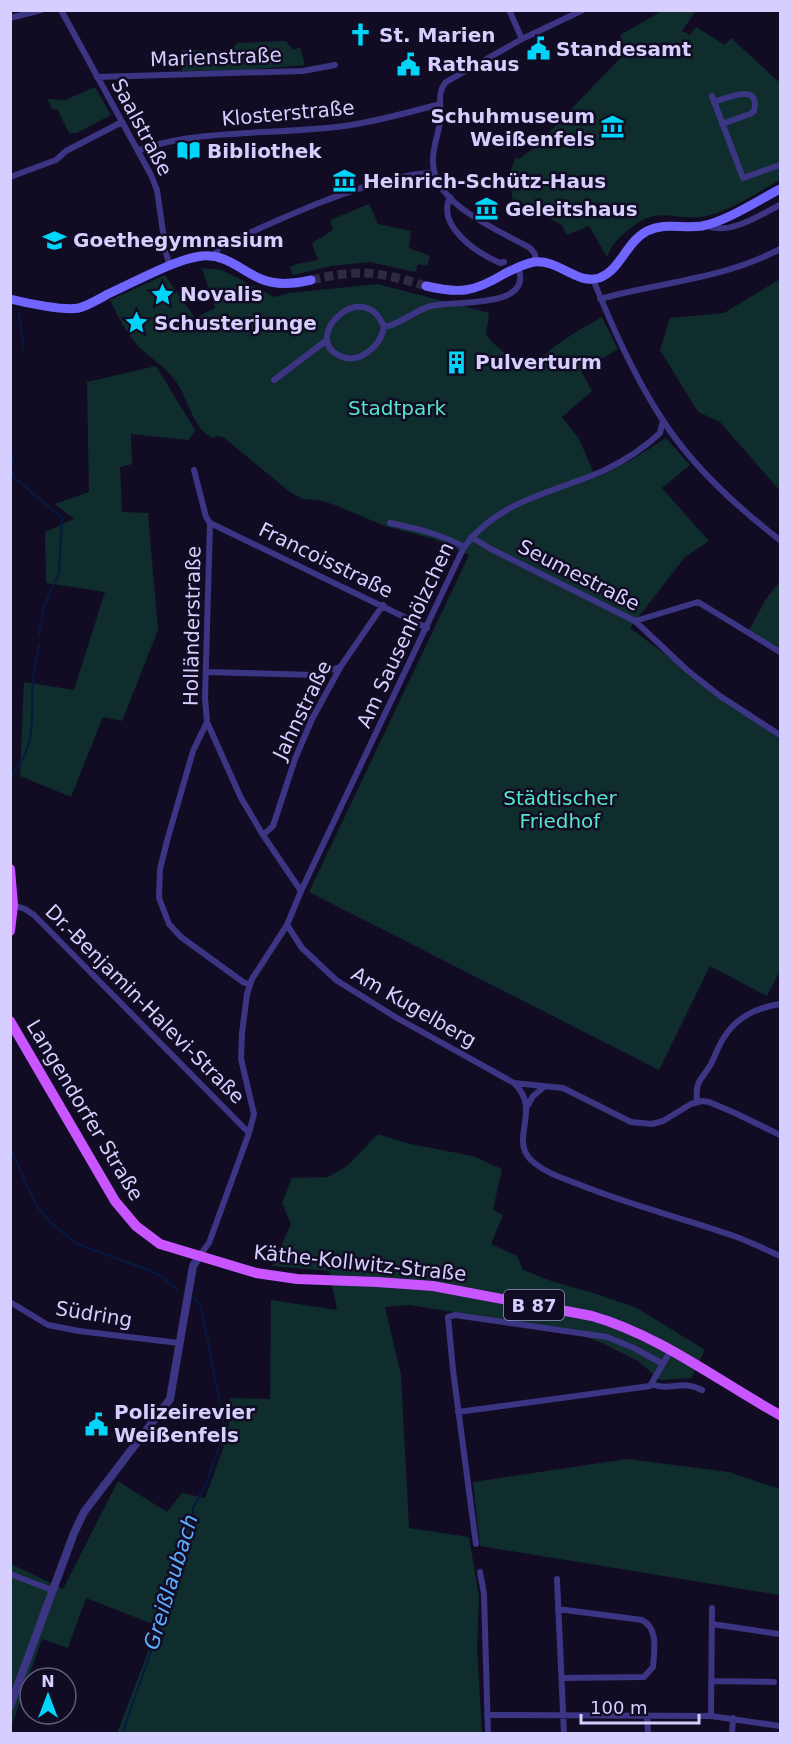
<svg xmlns="http://www.w3.org/2000/svg" width="791" height="1744" font-family="'DejaVu Sans',sans-serif">
<style>
.green{fill:#0f2d2d}
.lines{fill:none;stroke-linecap:round;stroke-linejoin:round}
.stream{stroke:#071941;stroke-width:2}
.secondary-tunnel{stroke:#2f2944;stroke-width:9;stroke-dasharray:9 4.5;stroke-linecap:butt}
.minor{stroke:#3c3584;stroke-width:6}
.tertiary{stroke:#3c3584;stroke-width:8}
.secondary{stroke:#7165ff;stroke-width:9}
.primary{stroke:#c855ff;stroke-width:10}
.labels{text-anchor:middle;dominant-baseline:central;stroke-width:5;stroke-linejoin:round;paint-order:stroke}
.shield{fill:#110c23;stroke:#9b94bd;stroke-width:1.5}
.shield-label{font-size:18px;font-weight:bold;fill:#d6ceff}
.poi-label{font-size:20px;font-weight:bold;fill:#d6ceff;stroke:#110c23;text-anchor:start}
.street-label{font-size:20px;fill:#d6ceff;stroke:#110c23}
.park-label{font-size:20px;fill:#55e5c8;stroke:#110c23}
.water-label{font-size:21px;font-style:italic;fill:#5cacff;stroke:#110c23}
</style>
<rect width="100%" height="100%" fill="#110c23"/>
<path class="green" d="M662,11H694L695,12L682,31L690,35L696,27L725,45L731,38L780,83V180C758,192 735,208 710,215C677,225 661,201 627,231C618,238 611,246 607,257L589,226L567,235L562,225L522,204H513L509,174L516,157L519,159L536,146L626,52L620,35Z
M286,41L293,50L300,47L305,65L245,70L182,71V50L232,51L237,43Z
M95,87L111,115L77,133H69L57,109L53,110L47,99L65,100Z
M369,204L378,224L411,231L409,248L430,256L427,266L418,264L415,272L370,262L331,266L293,275L290,267L297,264L318,260L312,243L333,230L330,220Z
M202,268L222,270L274,297L289,293L377,284L482,311L489,313L486,335C501,353 512,359 534,365C554,344 577,331 602,317L618,349L581,371L592,391L562,417L579,439L596,478L633,459L666,438L690,465L662,488L709,541L685,557L630,628L780,739V971L767,996L710,966L659,1070L309,892L469,555L434,539L385,526L335,505L318,500L302,499L290,492L223,437L218,436L212,438C193,427 189,402 177,383C167,368 153,360 140,348C127,335 118,316 110,300L165,275L195,318L215,308Z
M780,279V491L720,422L698,412L660,350L670,318L724,313Z
M156,366L195,430L189,440L131,434L132,464L120,467L122,512L148,513L158,630L122,721L103,717L71,797L20,776L24,682L74,690L105,592L46,583L45,532L74,519L55,504L89,492L87,382Z
M780,581V650L749,630L766,599Z
M378,1134L410,1144L473,1156L502,1169L493,1210L503,1215L491,1244L517,1256L523,1270L554,1282L590,1292L637,1308L705,1350L691,1378L660,1380L638,1361L602,1343L567,1330L410,1305L385,1307L401,1375L409,1528L469,1537L479,1597L477,1648L482,1733H117L158,1626L86,1598L68,1648L42,1639L11,1727V1564L63,1589L118,1481L167,1512L182,1493L205,1498L228,1435L230,1398L270,1399L271,1300L337,1310L329,1271L272,1266L291,1224L282,1203L292,1178L328,1177L348,1165Z
M627,1459L729,1472L780,1489V1595L480,1546L473,1482Z"/>
<g class="lines">
<path class="stream" d="M19,313L24,349
M13,455L11,469L15,478L62,518L59,573L44,607L39,636
M10,777C39,743 30,720 33,680C34,668 38,656 39,644
M10,1148L37,1206L50,1222L77,1244L151,1271L164,1278L177,1290
M193,1297L201,1306L224,1425
M122,1734L156,1637L158,1617L169,1590L177,1557L189,1534L194,1519L193,1508L206,1484L224,1433"/>
<path class="secondary-tunnel" d="M311,280C360,269 377,271 426,286"/>
<path class="minor" d="M61,10L151,175L157,190L166,253L170,267
M509,10L522,39
M10,18L41,10
M97,77L303,71L335,65
M712,96L743,178L780,165
M714,102C727,98 761,82 754,111L750,114L722,124
M139,150C207,127 281,136 351,125C381,120 411,112 440,104
M10,177L56,160L66,151L122,122
M450,197C436,226 477,253 500,263L504,262
M706,226C731,235 758,216 780,205
M214,256L220,246C277,221 336,192 397,178C409,175 422,174 434,172
M536,262L535,254L530,248C499,230 434,205 433,163C432,149 438,136 440,122C442,108 436,93 446,82L522,39L583,10
M593,279C612,327 634,376 662,419C692,466 737,507 780,540
M600,299C661,282 724,279 780,249
M384,327C381,346 359,365 340,356C300,338 363,275 384,327C400,325 415,310 431,306C453,300 535,310 518,267
M274,380L327,340
M194,470L206,517L210,523L205,698L207,722L193,751L167,841L160,869L159,898L169,924L181,937L243,982L250,985
M210,523L427,628
M390,523C415,528 441,534 464,547
M471,537L491,549L635,621L687,670L720,696L780,735
M635,621L698,602L780,652
M207,672L314,675L340,667
M207,722L241,798L263,835L301,891
M263,835L273,826L295,759L312,719L341,666L383,605
M13,905L25,909L34,915L249,1133
M287,925L302,948L336,980L397,1018L514,1083L563,1088L631,1122L652,1124L663,1121L691,1104L702,1101L709,1102L735,1113L780,1135
M514,1083C542,1110 510,1137 530,1159C543,1172 562,1178 578,1184C629,1205 683,1218 734,1236C750,1242 765,1249 780,1256
M697,1101C695,1080 701,1081 711,1064C715,1056 718,1047 723,1039C736,1017 756,1008 780,1004
M528,1105L533,1096L544,1087
M199,1256L209,1243L249,1133L254,1114L241,1059L242,1033L247,994L252,979L287,925L301,891L464,547C499,500 552,493 603,471C624,461 643,449 660,433L663,420
M10,1302L48,1325L79,1331L179,1343
M651,1384C672,1392 681,1379 702,1390
M458,1412L650,1386L671,1350
M476,1544L453,1370L448,1317L455,1315L607,1337L634,1348L663,1364
M480,1572L484,1594L488,1734
M10,1574L52,1590
M557,1579L564,1734
M558,1609L642,1620C659,1629 654,1651 653,1667L644,1677L563,1678
M712,1624L779,1634
M711,1681L774,1682
M487,1715L711,1716L780,1726
M647,1715L648,1734
M711,1716L712,1608
M732,1734L733,1718"/>
<path class="tertiary" d="M10,1706L74,1533L84,1512L170,1399L193,1266L199,1257"/>
<path class="secondary" d="M426,286C460,294 474,292 504,274C514,269 523,264 534,262C559,259 576,285 599,278C620,271 626,242 647,231C665,222 683,229 702,226C727,221 757,201 780,189
M10,299C26,303 64,311 79,308C89,305 99,299 108,294C133,283 175,259 202,256C227,254 240,270 261,279C277,286 294,284 311,280"/>
<path class="primary" d="M10,869L13,905L10,931
M10,1021L115,1201L136,1226L160,1244L256,1273L297,1279L377,1282L433,1286L592,1316C661,1336 718,1381 780,1415"/>
</g>
<defs>
<symbol id="church-bare" viewBox="-9 -9 18 18"><path d="M-1.2-6h2.4v3.5h3.3v2.4h-3.3V6h-2.4V-.1h-3.3v-2.4h3.3Z" fill="#00d4f9" stroke="#110c23" stroke-width="2.5" paint-order="stroke"/></symbol>
<symbol id="civic-bare" viewBox="-9 -9 18 18"><path d="M-.6-6.5H3V-4.5H.6V-3L4-1V1h2V6H-6V1h2V-1L-.6-3ZM-1.2 2.5V6h2.4V2.5Z" fill="#00d4f9" stroke="#110c23" stroke-width="2.5" paint-order="stroke"/></symbol>
<symbol id="museum-bare" viewBox="-9 -9 18 18"><path d="M0-6L6-3V-2H-6V-3ZM-5-1h2V3h-2ZM-1-1h2V3h-2ZM3-1h2V3H3ZM-6 4H6V6H-6Z" fill="#00d4f9" stroke="#110c23" stroke-width="2.5" paint-order="stroke"/></symbol>
<symbol id="library-bare" viewBox="-9 -9 18 18"><path d="M-6-4Q-3-5.5-.7-3.5V5Q-3 3-6 4ZM6-4Q3-5.5 .7-3.5V5Q3 3 6 4Z" fill="#00d4f9" stroke="#110c23" stroke-width="2.5" paint-order="stroke"/></symbol>
<symbol id="school-bare" viewBox="-9 -9 18 18"><path d="M0-5L7-2L0 1L-7-2ZM-4 1L0 2.5L4 1V4Q0 6-4 4Z" fill="#00d4f9" stroke="#110c23" stroke-width="2.5" paint-order="stroke"/></symbol>
<symbol id="sight-bare" viewBox="-9 -9 18 18"><path d="M0-6L1.8-2.2L6-1.7L2.9 1.2L3.7 5.4L0 3.3L-3.7 5.4L-2.9 1.2L-6-1.7L-1.8-2.2Z" fill="#00d4f9" stroke="#110c23" stroke-width="2.5" paint-order="stroke"/></symbol>
<symbol id="building-bare" viewBox="-9 -9 18 18"><path d="M-4-6H4V6H1V3H-1V6H-4ZM-2.5-4.3h1.7v1.8h-1.7ZM.8-4.3h1.7v1.8H.8ZM-2.5-1h1.7V.8h-1.7ZM.8-1h1.7V.8H.8Z" fill="#00d4f9" stroke="#110c23" stroke-width="2.5" paint-order="stroke"/></symbol>
</defs>
<g fill-rule="evenodd">
<use href="#church-bare" x="344" y="18" width="33" height="33"/>
<use href="#civic-bare" x="522" y="32" width="33" height="33"/>
<use href="#civic-bare" x="392" y="48" width="33" height="33"/>
<use href="#museum-bare" x="596" y="110" width="33" height="33"/>
<use href="#library-bare" x="172" y="134" width="33" height="33"/>
<use href="#museum-bare" x="328" y="164" width="33" height="33"/>
<use href="#museum-bare" x="470" y="192" width="33" height="33"/>
<use href="#school-bare" x="38" y="224" width="33" height="33"/>
<use href="#sight-bare" x="146" y="278" width="33" height="33"/>
<use href="#sight-bare" x="120" y="306" width="33" height="33"/>
<use href="#building-bare" x="440" y="346" width="33" height="33"/>
<use href="#civic-bare" x="80" y="1408" width="33" height="33"/>
</g>
<g class="labels">
<rect class="shield" x="504" y="1290" width="60" height="30" rx="4.5"/>
<g class="shield-label">
<text x="534" y="1305">B 87</text>
</g>
<g class="poi-label">
<text x="379" y="35">St. Marien</text>
<text x="556" y="49">Standesamt</text>
<text x="427" y="64">Rathaus</text>
<text x="595" y="116" text-anchor="end">Schuhmuseum<tspan x="595" dy="23">Weißenfels</tspan></text>
<text x="207" y="151">Bibliothek</text>
<text x="363" y="181">Heinrich-Schütz-Haus</text>
<text x="505" y="209">Geleitshaus</text>
<text x="73" y="240">Goethegymnasium</text>
<text x="180" y="294">Novalis</text>
<text x="154" y="323">Schusterjunge</text>
<text x="475" y="362">Pulverturm</text>
<text x="114" y="1412">Polizeirevier<tspan x="114" dy="23">Weißenfels</tspan></text>
</g>
<g class="street-label">
<text transform="translate(216 57) rotate(-2)">Marienstraße</text>
<text transform="translate(288 113) rotate(-5)">Klosterstraße</text>
<text transform="translate(142 127) rotate(62)">Saalstraße</text>
<text transform="translate(326 560) rotate(26)">Francoisstraße</text>
<text transform="translate(579 575) rotate(27)">Seumestraße</text>
<text transform="translate(192 626) rotate(-89)">Holländerstraße</text>
<text transform="translate(405 635) rotate(-65)">Am Sausenhölzchen</text>
<text transform="translate(302 710) rotate(-64)">Jahnstraße</text>
<text transform="translate(145 1004) rotate(45)">Dr.-Benjamin-Halevi-Straße</text>
<text transform="translate(414 1007) rotate(30)">Am Kugelberg</text>
<text transform="translate(85 1110) rotate(59)">Langendorfer Straße</text>
<text transform="translate(360 1263) rotate(6)">Käthe-Kollwitz-Straße</text>
<text transform="translate(94 1314) rotate(9)">Südring</text>
</g>
<g class="park-label">
<text x="397" y="408">Stadtpark</text>
<text x="560" y="798">Städtischer<tspan x="560" dy="23">Friedhof</tspan></text>
</g>
<g class="water-label">
<text transform="translate(171 1582) rotate(-73)">Greißlaubach</text>
</g>
</g>
<rect width="791" height="1744" fill="none" stroke="#d6ceff" stroke-width="24"/>
<g transform="translate(48 1696)"><circle r="28" fill="#110c23" stroke="#605a7b" stroke-width="1.5"/>
<path d="M0-4.5L10 22L0 15L-10 22Z" fill="#00d4f9"/>
<text y="-9" font-size="16" font-weight="bold" text-anchor="middle" fill="#d6ceff">N</text>
</g>
<path d="M581 1714v9h118v-9" fill="none" stroke="#d6ceff" stroke-width="3"/>
<text x="590" y="1714" font-size="18" fill="#d6ceff" stroke="#110c23" stroke-width="4.5" paint-order="stroke">100 m</text>
</svg>
